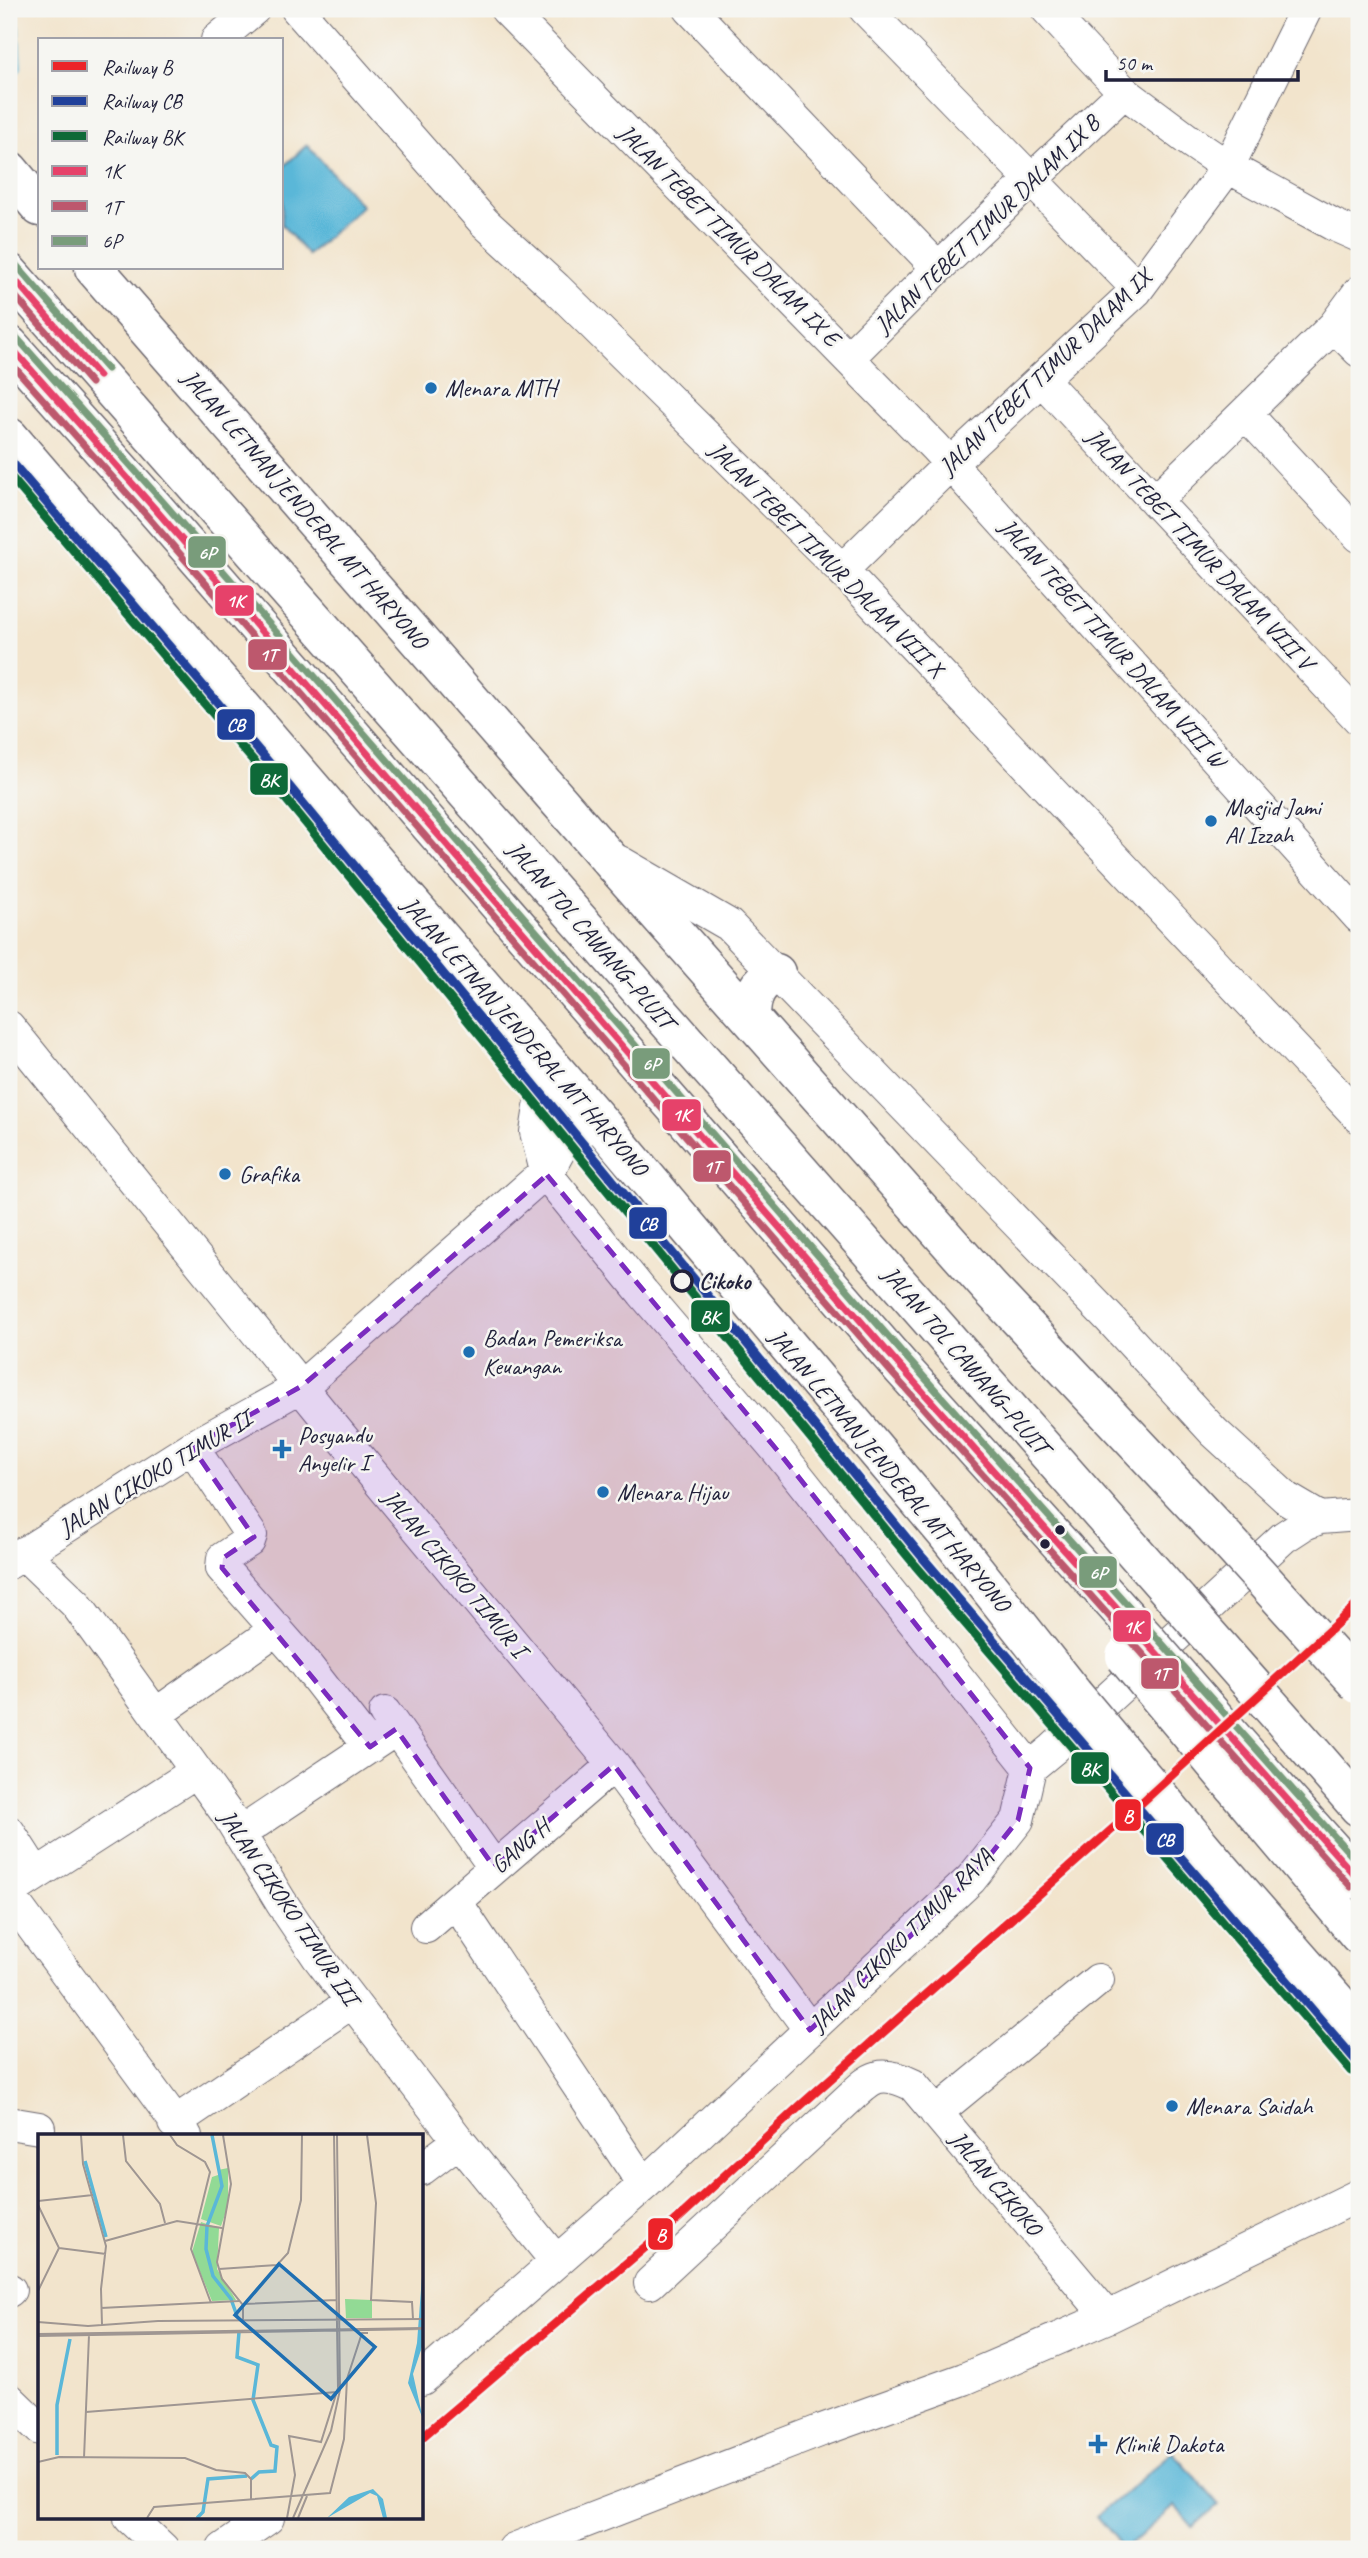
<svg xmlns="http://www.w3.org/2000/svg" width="1368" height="2558" font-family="Caveat,sans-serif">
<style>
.water{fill:#5ab7d8;stroke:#3e6c8a;stroke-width:2}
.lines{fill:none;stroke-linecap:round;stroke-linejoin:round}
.stream{stroke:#5ab7d8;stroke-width:8}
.minor-casing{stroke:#6b666e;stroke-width:34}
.highway-casing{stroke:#6b666e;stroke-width:41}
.minor{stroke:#fff;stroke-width:32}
.highway{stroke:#fff;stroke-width:38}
.highway-bridge-casing{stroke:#6b666e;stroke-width:41;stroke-linecap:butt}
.highway-bridge{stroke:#fff;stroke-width:38}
.bus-1-casing{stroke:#f6f6f2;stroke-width:12}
.bus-2-casing{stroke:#f6f6f2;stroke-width:12}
.bus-3-casing{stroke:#f6f6f2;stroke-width:12}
.bus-1{stroke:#e6426a;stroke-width:7}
.bus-2{stroke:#bd586d;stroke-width:7}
.bus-3{stroke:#799c7b;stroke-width:7}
.rail-1-casing{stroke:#f6f6f2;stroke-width:14}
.rail-2-casing{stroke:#f6f6f2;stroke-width:14}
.rail-3-casing{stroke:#f6f6f2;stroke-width:14}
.rail-1{stroke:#ec2329;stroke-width:9}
.rail-2{stroke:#20409a;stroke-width:9}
.rail-3{stroke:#0e6938;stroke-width:9}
.marked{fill:#7b2cbf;fill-opacity:0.2;stroke:#7b2cbf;stroke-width:5;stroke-dasharray:14 9;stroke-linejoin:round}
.poi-dot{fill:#1f6fb2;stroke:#f6f6f2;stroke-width:2.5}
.stop-dot{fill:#f6f6f2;stroke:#22223b;stroke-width:3.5}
.bus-dot{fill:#22223b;stroke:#f6f6f2;stroke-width:2.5}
.labels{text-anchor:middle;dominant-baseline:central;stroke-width:5;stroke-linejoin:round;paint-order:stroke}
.street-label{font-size:24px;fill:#22223b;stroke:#f6f6f2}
.poi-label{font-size:24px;fill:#22223b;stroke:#f6f6f2;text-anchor:start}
.stop-label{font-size:24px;font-weight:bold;fill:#22223b;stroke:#f6f6f2;text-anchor:start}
.inset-river{fill:none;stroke:#5ab7d8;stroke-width:3.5}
.inset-road{fill:none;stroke:#9f9692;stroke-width:2}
.view{fill:#1f6fb2;fill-opacity:0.15;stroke:#1f6fb2;stroke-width:3.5}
.inset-edge{fill:none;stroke:#22223b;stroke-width:3.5}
.line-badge{stroke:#f6f6f2;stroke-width:2.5}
.badge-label{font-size:19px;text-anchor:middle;font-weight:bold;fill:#fff}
</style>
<rect width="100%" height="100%" fill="#f6f6f2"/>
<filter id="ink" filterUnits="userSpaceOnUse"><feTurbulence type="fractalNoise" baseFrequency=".0143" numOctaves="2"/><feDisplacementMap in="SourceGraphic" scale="14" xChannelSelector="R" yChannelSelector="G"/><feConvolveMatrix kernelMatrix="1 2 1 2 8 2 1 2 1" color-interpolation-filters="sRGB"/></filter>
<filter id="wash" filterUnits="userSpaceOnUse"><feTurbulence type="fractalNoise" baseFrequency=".00686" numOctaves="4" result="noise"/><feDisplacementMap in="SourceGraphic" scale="28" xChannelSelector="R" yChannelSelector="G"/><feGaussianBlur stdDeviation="1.57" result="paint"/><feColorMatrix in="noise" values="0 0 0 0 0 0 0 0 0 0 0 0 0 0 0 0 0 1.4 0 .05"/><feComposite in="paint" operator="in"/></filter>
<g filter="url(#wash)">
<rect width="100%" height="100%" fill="#f2e4cc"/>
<path class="water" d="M307,145L362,206L308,255L282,225V168Z
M1173,2452L1219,2505L1193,2527L1175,2506L1125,2549L1097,2516Z"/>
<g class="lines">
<path class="stream" d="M9,76L18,67L14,9"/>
</g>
</g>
<g filter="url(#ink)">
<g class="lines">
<defs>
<path id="minor" d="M297,9L484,222L556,288L842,570L1359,1117
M506,9L935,447L1359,917
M690,9L938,268
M865,9L1131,282L1136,291
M1047,9L1124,92L1191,142L1228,167L1334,225L1359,236
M217,40L254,9
M1334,326L1359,351
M849,357L938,268L1124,92
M1042,380L1359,719
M1245,413L1359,536
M1155,501L1334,326L1359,292
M842,570L950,464L1136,291L1228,167L1306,9
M620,862L729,925L1110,1319L1214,1432L1286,1498L1320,1518
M9,1027L326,1418L614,1765L810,2030
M554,1070L543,1089L536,1132L547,1175L643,1293L777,1450L1030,1768
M547,1175C561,1145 567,1129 602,1125
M192,1447L251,1535L249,1541L223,1558L222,1568L297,1653L370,1747
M23,1553L76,1604L228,1815L281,1902L318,1957L459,2141L556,2261
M9,1563L192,1447L302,1386L533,1183L547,1175
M385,1713L494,1867
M156,1714L277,1629
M1030,1768L1053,1749L1284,1537L1304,1524L1320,1518L1359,1515
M9,1832L36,1874
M239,1834L386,1736
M9,1892L197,1771
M9,1895L186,2136
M456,1902L644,2185
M426,1927L614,1765
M936,2113L1098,1980
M9,2123L39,2128
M174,2123L352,2002
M422,2169L459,2141
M650,2283L842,2105C869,2081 875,2066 913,2085L1108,2317
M9,2291L10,2290
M422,2379L644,2185L971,1879L1018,1820L1030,1768
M9,2399L40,2429
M130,2518L163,2549
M223,2549L268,2518
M514,2549L822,2430L964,2379L1108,2317L1359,2195"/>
<path id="highway" d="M9,170L40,207
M94,268L604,853L988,1286L1226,1539
M9,273L1178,1601
M9,345L156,510L899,1365L1146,1639
M9,437L602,1125L945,1532L1073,1694
M751,1018C751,996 756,984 776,973
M1313,1754L1359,1807
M1280,1792L1359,1880
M1257,1814L1359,1935
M1210,1857L1359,2027"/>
</defs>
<use href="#minor" class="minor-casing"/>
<use href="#highway" class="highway-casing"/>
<use href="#minor" class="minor"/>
<use href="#highway" class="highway"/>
<defs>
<path id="highway-bridge" d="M1226,1539L1359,1685
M1178,1601L1313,1754
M1146,1639L1280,1792
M1125,1656L1257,1814
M1073,1694L1210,1857"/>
</defs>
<use href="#highway-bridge" class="highway-bridge-casing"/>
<use href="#highway-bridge" class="highway-bridge"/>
<defs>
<path id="bus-1" d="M9,273L99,376
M9,345L156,510L899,1365L1359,1880"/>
<path id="bus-2" d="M9,289L91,383
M9,361L148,517L891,1372L1351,1887"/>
<path id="bus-3" d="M17,266L107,369
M17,338L164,503L907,1358L1359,1864"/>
</defs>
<use href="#bus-1" class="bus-1-casing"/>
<use href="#bus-2" class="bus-2-casing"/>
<use href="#bus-3" class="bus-3-casing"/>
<use href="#bus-1" class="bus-1"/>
<use href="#bus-2" class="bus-2"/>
<use href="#bus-3" class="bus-3"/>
<defs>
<path id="rail-1" d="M422,2437L669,2227L801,2105L1126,1817L1359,1603"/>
<path id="rail-2" d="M9,459L289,786L923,1558L1359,2064"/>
<path id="rail-3" d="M9,475L281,793L915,1565L1351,2071"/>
</defs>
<use href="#rail-1" class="rail-1-casing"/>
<use href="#rail-2" class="rail-2-casing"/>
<use href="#rail-3" class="rail-3-casing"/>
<use href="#rail-1" class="rail-1"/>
<use href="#rail-2" class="rail-2"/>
<use href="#rail-3" class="rail-3"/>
</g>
</g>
<path class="marked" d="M547,1175L777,1450L1030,1768L1018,1820L971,1879L810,2030L614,1765L494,1867L396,1729L370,1747L222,1568L223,1558L254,1537L192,1447L302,1386Z"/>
<g class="poi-dot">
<circle cx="431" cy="388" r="7"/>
<circle cx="1211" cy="821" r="7"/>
<circle cx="225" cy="1174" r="7"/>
<circle cx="469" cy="1352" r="7"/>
<path d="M278.5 1438.5h7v7h7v7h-7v7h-7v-7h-7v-7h7z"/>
<circle cx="603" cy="1492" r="7"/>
<circle cx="1172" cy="2106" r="7"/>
<path d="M1094.5 2433.5h7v7h7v7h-7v7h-7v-7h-7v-7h7z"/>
</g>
<circle class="stop-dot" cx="682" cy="1281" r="10"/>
<g class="bus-dot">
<circle cx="1060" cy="1530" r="6"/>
<circle cx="1045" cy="1544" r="6"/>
</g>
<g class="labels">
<g class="street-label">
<text transform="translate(987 224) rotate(-44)">JALAN TEBET TIMUR DALAM IX B</text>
<text transform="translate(729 235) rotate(45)">JALAN TEBET TIMUR DALAM IX E</text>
<text transform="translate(1045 372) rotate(-44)">JALAN TEBET TIMUR DALAM IX</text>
<text transform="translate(305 509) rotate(49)">JALAN LETNAN JENDERAL MT HARYONO</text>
<text transform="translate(1200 549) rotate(47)">JALAN TEBET TIMUR DALAM VIII V</text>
<text transform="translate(827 559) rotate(45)">JALAN TEBET TIMUR DALAM VIII X</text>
<text transform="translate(1113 643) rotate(48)">JALAN TEBET TIMUR DALAM VIII W</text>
<text transform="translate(591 935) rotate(49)">JALAN TOL CAWANG–PLUIT</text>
<text transform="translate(525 1036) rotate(49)">JALAN LETNAN JENDERAL MT HARYONO</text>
<text transform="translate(966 1360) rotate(49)">JALAN TOL CAWANG–PLUIT</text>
<text transform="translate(890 1470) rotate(50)">JALAN LETNAN JENDERAL MT HARYONO</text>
<text transform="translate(155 1473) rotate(-31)">JALAN CIKOKO TIMUR II</text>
<text transform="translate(455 1573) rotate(50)">JALAN CIKOKO TIMUR I</text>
<text transform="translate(520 1846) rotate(-41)">GANG H</text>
<text transform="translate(289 1907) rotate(56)">JALAN CIKOKO TIMUR III</text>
<text transform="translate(901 1940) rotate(-45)">JALAN CIKOKO TIMUR RAYA</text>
<text transform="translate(996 2183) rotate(50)">JALAN CIKOKO</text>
</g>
<g class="poi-label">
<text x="445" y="388">Menara MTH</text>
<text x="1225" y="807">Masjid Jami<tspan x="1225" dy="28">Al Izzah</tspan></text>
<text x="239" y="1174">Grafika</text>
<text x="483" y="1338">Badan Pemeriksa<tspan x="483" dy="28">Keuangan</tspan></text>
<text x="298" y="1435">Posyandu<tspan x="298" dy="28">Anyelir I</tspan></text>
<text x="617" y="1492">Menara Hijau</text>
<text x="1186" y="2106">Menara Saidah</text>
<text x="1114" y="2444">Klinik Dakota</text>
</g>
<g class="stop-label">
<text x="699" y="1281">Cikoko</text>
</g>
</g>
<g transform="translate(38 2134)">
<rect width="385" height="385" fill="#f2e4cc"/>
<path d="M190,34V72L183,92L163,85L174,43L180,41V36ZM163,88L181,94L179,135L198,166L174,167L154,118ZM307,165L334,166V184H308Z" fill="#92da95"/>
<path d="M385,129V210L375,240L385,285L370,249L379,209ZM335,355L345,365L349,384H345L339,362L332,359L289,384L311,363Z" fill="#5ab7d8"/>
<path class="inset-river" d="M174,1L184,52L169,92L168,115L175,142L193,165L199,182M47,27L68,103M201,198L199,223L220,231L215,266L233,311L239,313L237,337L221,338L213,345M19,321V271L32,205M159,384L165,378L170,345L209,342"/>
<path class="inset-road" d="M43,1L45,30L68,112L63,155L64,191M85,1L88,27L122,70L127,89M132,1L139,11L167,28L172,38L153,115L173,169M185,1L193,50L179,128L184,145L205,171V186M329,1L338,69L333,166L374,168L375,185M0,67L55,61M0,71L21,114L0,157M67,107L139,87L184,94M21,114L68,120M181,135L239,131L250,119L263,66L264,1M205,170L298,166M63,174L201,167M0,188L50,192L120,187L385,185M0,200L385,194M0,202L385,195M48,278L299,258M46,324L51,201M0,328L21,323L147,324L178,336L207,339L213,345V366M109,384L116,373L292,359L306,305L309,245L324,199H330M249,384L257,341L251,302L283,308L300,254L296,1M255,384L293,297L302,256L299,1M260,384L269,362"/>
<path class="view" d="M241,130L337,213L293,265L197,181Z"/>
<rect width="385" height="385" class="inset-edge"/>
</g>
<g class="line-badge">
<rect x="187" y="535" width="40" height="34" rx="7" fill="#799c7b"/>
<rect x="214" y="584" width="41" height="33" rx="7" fill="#e6426a"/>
<rect x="247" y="638" width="41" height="33" rx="7" fill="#bd586d"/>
<rect x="216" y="708" width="40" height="33" rx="7" fill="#20409a"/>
<rect x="249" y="762" width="40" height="34" rx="7" fill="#0e6938"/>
<rect x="631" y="1047" width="40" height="33" rx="7" fill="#799c7b"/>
<rect x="661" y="1098" width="41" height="34" rx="7" fill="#e6426a"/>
<rect x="692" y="1149" width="40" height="34" rx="7" fill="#bd586d"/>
<rect x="628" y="1206" width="40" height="34" rx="7" fill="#20409a"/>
<rect x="690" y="1299" width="41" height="34" rx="7" fill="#0e6938"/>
<rect x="1078" y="1555" width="40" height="34" rx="7" fill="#799c7b"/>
<rect x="1112" y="1609" width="40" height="34" rx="7" fill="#e6426a"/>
<rect x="1140" y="1657" width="40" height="33" rx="7" fill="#bd586d"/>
<rect x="1070" y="1751" width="40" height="34" rx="7" fill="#0e6938"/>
<rect x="1114" y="1798" width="28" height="34" rx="7" fill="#ec2329"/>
<rect x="1145" y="1822" width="40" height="34" rx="7" fill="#20409a"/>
<rect x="647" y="2217" width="27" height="34" rx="7" fill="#ec2329"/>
</g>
<g class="badge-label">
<text x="207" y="559">6P</text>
<text x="235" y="607">1K</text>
<text x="268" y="661">1T</text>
<text x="236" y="731">CB</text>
<text x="269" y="786">BK</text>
<text x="651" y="1070">6P</text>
<text x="681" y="1121">1K</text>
<text x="712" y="1173">1T</text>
<text x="648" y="1230">CB</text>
<text x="710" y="1323">BK</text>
<text x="1098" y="1579">6P</text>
<text x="1132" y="1633">1K</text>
<text x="1160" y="1680">1T</text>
<text x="1090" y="1775">BK</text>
<text x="1128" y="1822">B</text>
<text x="1165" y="1846">CB</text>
<text x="661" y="2241">B</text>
</g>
<rect width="1368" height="2558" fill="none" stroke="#f6f6f2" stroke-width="35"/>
<rect x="38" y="38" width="245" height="231" fill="#f6f6f2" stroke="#a1a1a9" stroke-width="2"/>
<rect x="52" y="61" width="35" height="10" fill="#ec2329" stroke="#a1a1a9" stroke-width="2"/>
<text x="102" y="74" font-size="21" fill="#22223b">Railway B</text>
<rect x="52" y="96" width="35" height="10" fill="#20409a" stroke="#a1a1a9" stroke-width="2"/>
<text x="102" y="108" font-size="21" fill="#22223b">Railway CB</text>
<rect x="52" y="131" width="35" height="10" fill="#0e6938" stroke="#a1a1a9" stroke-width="2"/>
<text x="102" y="144" font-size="21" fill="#22223b">Railway BK</text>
<rect x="52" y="166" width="35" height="10" fill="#e6426a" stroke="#a1a1a9" stroke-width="2"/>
<text x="102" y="178" font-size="21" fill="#22223b">1K</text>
<rect x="52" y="201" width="35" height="10" fill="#bd586d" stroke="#a1a1a9" stroke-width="2"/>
<text x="102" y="214" font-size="21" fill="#22223b">1T</text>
<rect x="52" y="236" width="35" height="10" fill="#799c7b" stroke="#a1a1a9" stroke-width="2"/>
<text x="102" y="248" font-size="21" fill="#22223b">6P</text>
<path d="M1106 70v10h192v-10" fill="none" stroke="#22223b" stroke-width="3.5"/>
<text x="1116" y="70" font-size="21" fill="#22223b" stroke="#f6f6f2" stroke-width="5" paint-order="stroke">50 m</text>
</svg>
